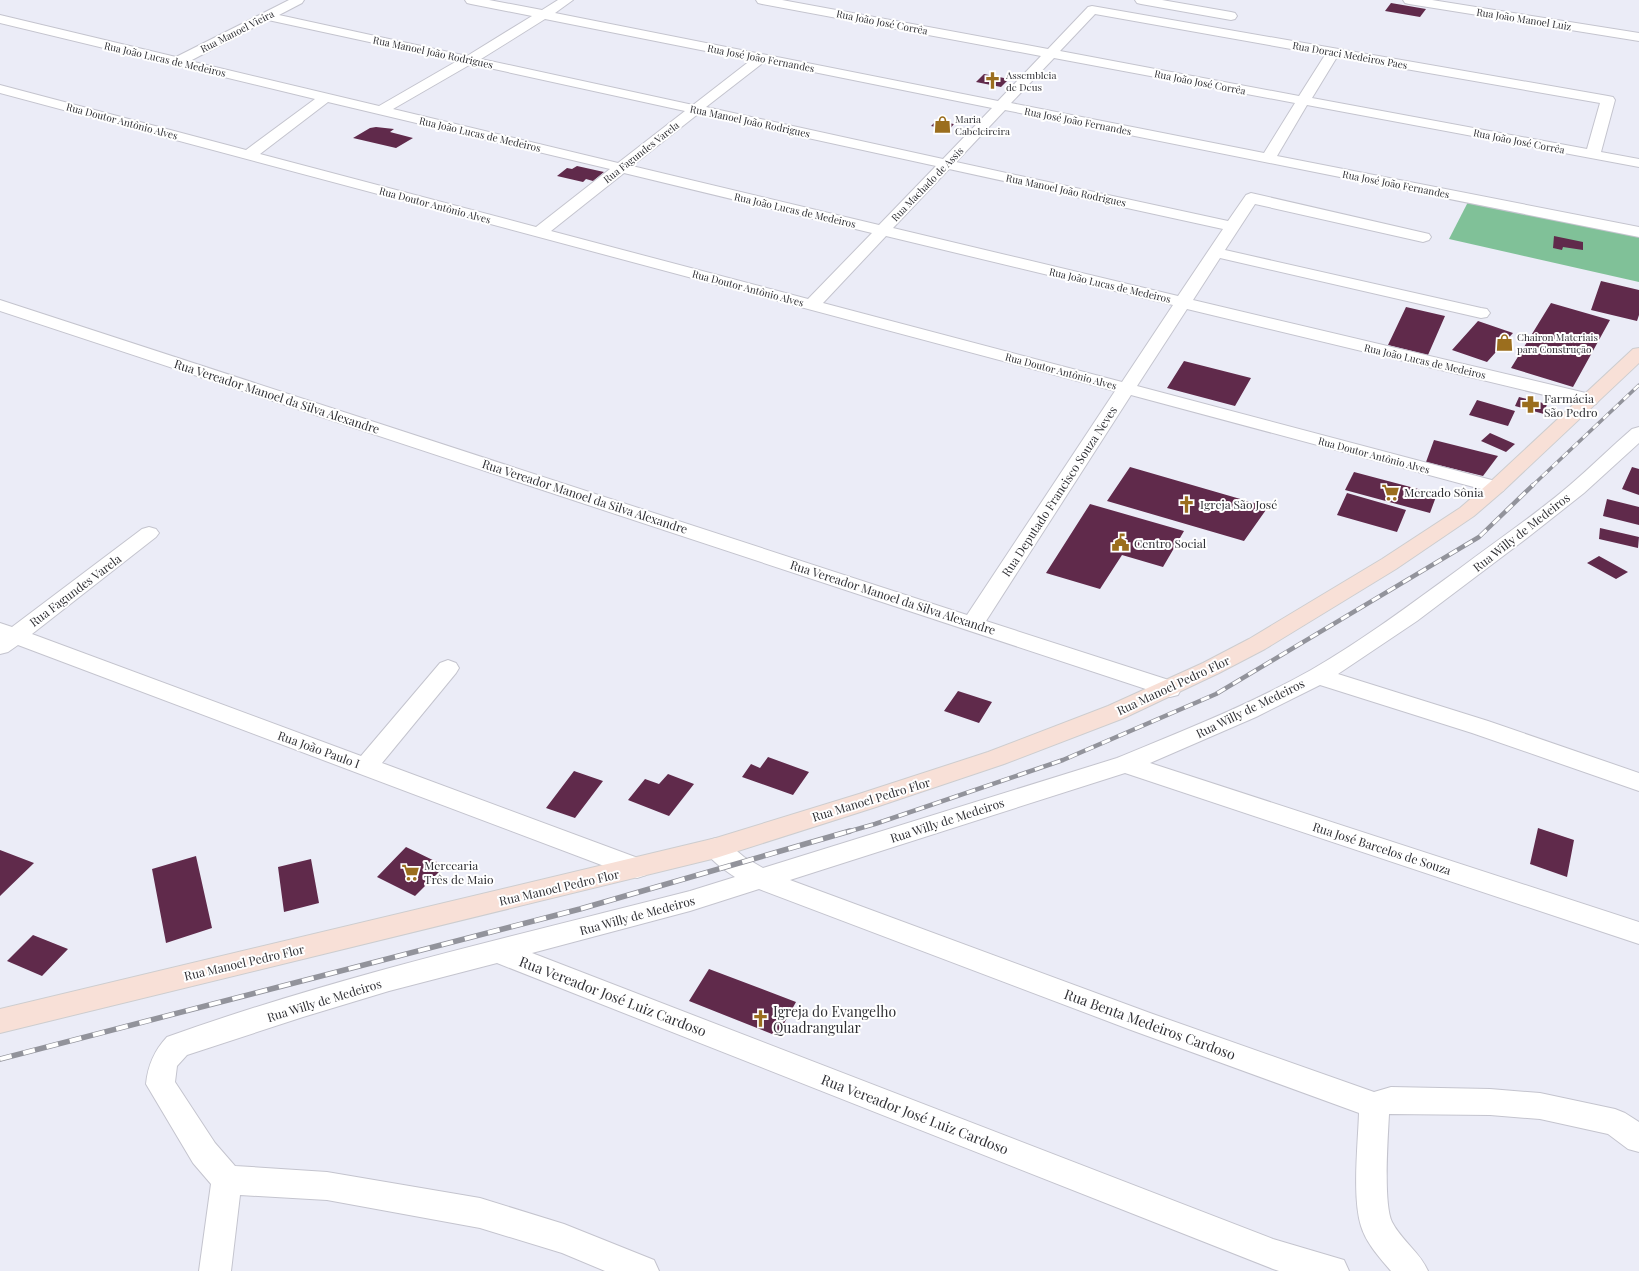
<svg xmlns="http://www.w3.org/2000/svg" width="1639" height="1271" font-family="'Playfair Display',serif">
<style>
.forest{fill:#80c198}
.building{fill:#602a4b}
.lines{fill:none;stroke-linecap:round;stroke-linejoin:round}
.minor-casing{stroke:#c4c4ce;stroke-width:2}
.major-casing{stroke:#cdcdcf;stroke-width:2}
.minor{fill:#fff;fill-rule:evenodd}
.major{fill:#f8e0d7;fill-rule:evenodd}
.rail-far2-casing{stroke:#92939b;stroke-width:3.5}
.rail-far1-casing{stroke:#92939b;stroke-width:4.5}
.rail-casing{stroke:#92939b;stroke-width:5.5}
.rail-far2{stroke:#fff;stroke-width:2.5;stroke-dasharray:7;stroke-linecap:butt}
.rail-far1{stroke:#fff;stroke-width:3;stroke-dasharray:9;stroke-linecap:butt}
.rail{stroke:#fff;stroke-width:4;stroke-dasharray:12;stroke-linecap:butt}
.labels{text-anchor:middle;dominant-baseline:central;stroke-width:4;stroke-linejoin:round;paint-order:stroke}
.far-street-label{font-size:10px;fill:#303035;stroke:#fff}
.far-poi-label{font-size:10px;fill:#303035;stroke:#fff;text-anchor:start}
.street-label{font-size:12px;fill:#303035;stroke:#fff}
.poi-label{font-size:12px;fill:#303035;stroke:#fff;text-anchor:start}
.near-street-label{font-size:14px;fill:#303035;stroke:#fff}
.near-poi-label{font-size:14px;fill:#303035;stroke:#fff;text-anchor:start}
</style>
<rect width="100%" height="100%" fill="#ebecf7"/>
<path class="forest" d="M1468,202L1639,236V282L1449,239Z"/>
<path class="building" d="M1391,3L1426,9L1420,17L1385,11Z
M984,74L1009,79L1001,87L976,82Z
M936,121L954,124L949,130L931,126Z
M376,127L394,129L390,132L413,138L396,148L353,138L370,128Z
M577,166L604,172L593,181L586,179L583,182L557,176L567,168L572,169Z
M1554,236L1583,242V250L1563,247L1562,250L1553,248Z
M1601,281L1639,290V315L1637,321L1591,310Z
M1551,303L1610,320L1573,387L1511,368Z
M1406,307L1445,316L1428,355L1388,345Z
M1478,321L1513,333L1487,362L1452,350Z
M1184,361L1251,378L1235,406L1167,388Z
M1519,397L1547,404L1544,414L1515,406Z
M1477,400L1515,411L1508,426L1469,415Z
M1490,433L1515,444L1506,452L1481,441Z
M1434,440L1498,456L1483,476L1426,462Z
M1130,467L1268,507L1244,541L1107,501Z
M1632,467L1639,469V495L1622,489Z
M1354,472L1437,494L1430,513L1345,490Z
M1347,493L1406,510L1397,532L1337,515Z
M1607,499L1639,507V525L1603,516Z
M1090,504L1184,531L1163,567L1122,555L1100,589L1046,573Z
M1600,528L1639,537L1638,548L1599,539Z
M1599,556L1628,572L1616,579L1587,563Z
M958,691L992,702L979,723L944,711Z
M768,757L809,772L793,795L742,777L751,764L760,768Z
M574,771L603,781L575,818L546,808Z
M668,774L694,784L669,816L628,800L645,779L659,784Z
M1538,828L1574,840L1567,877L1530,864Z
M406,847L445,866L415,896L377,877Z
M0,850L34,863L0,896Z
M196,856L212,928L166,943L152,869Z
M311,859L319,903L284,912L278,867Z
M33,935L68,949L42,976L7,961Z
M709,969L796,1002L777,1036L689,1001Z"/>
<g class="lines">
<defs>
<path id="minor" d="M289,0H304L302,3L279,15L467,56L532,16L471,4L467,3L465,0H489L542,10L558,0H573L555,13L998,101L1041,56L762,4L758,3L756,0H782L1048,49L1088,7L1092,6L1608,96L1613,97L1615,100L1601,152L1639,159V167L1307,105L1277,156L1639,227V237L1005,110L956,162L1228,221L1246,195L1251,193L1429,234L1431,237L1429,240L1423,242L1255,204L1225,250L1481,308L1487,309L1490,313L1487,317L1481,318L1220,258L1193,300L1590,394L1596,396L1599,400L1596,404L1590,406L1187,309L1137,386L1503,483L1506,487L1503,491L1496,493L1131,395L986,621L1178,683L1181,689L1178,695L1170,697L0,311V300L967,615L1115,391L0,93V85L246,150L315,99L0,23V15L176,57ZM1095,14L1325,55L1299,96L1060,51ZM545,19L751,60L693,105L481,59ZM268,20L457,61L379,106L190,61ZM1337,57L1600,103L1587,149L1312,98ZM1054,58L1295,103L1264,153L1011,103ZM764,62L992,108L943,159L706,107ZM471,64L685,111L618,163L393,109ZM328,102L610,169L536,227L260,154ZM698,114L936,166L879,225L632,166ZM949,169L1223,229L1178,296L893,228ZM624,173L872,233L808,299L551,231ZM886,236L1173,305L1122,382L823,303Z
M1135,0H1162L1231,12L1235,13L1237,16L1235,19L1231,20L1141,4L1137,3Z
M1403,0H1432L1639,33V41L1409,4L1405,3Z
M1639,427V443L1584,493L1527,538L1417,621L1338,674L1488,721L1639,773V791L1472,733L1320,685L1256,717L1150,763L1639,922V944L1125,773L790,880L1150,1013L1374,1092L1391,1087L1490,1089L1540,1093L1615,1109L1625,1113L1639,1122V1152L1628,1149L1608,1134L1540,1119L1490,1115L1389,1114C1388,1136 1383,1204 1392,1222C1401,1240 1420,1252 1428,1271H1391C1380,1258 1366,1243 1361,1226C1352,1197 1358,1144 1359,1113L1131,1030L759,889L690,911L532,953L1273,1239L1344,1260L1349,1271H1279L1273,1269L497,963L389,991L303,1017L187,1055L177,1066L175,1082L215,1143L235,1166L327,1172L480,1198L564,1224L654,1260L659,1271H605L562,1253L480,1228L327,1200L240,1195L231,1271H199L211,1184L193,1163L146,1084C148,1065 154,1051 167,1037C337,976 515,936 690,891L735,877C723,869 710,860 703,848L707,841L716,838L725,841L744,857L763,868L1117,758C1182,731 1249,705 1311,670C1363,640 1411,604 1459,569C1496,541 1535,515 1570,485C1591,467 1611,447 1632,429Z
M149,527L156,529L159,533L156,537L32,634L361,756L440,663L448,660L456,663L459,668L456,673L382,763L646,861L650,868L646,875L637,878L628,875L18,645L8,652L0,654V623L12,627L142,529Z"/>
<path id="major" d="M1639,348V363L1503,491L1474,516L1396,569L1265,649L1219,673L1124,718L1004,764L876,807L716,858L0,1033V1009L716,838L859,794L988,752L1108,706L1203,663L1249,639L1382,559L1460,508L1489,483L1633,349Z"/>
</defs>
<use href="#minor" class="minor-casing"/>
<use href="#major" class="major-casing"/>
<use href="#minor" class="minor"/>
<use href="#major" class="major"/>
<defs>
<path id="rail-far2" d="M1532,486L1639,385"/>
<path id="rail-far1" d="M847,832L875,824L1063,760L1216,694L1479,537L1533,485"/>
<path id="rail" d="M0,1059L580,909L850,831"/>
</defs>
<use href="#rail-far2" class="rail-far2-casing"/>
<use href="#rail-far1" class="rail-far1-casing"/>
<use href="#rail" class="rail-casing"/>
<use href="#rail-far2" class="rail-far2"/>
<use href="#rail-far1" class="rail-far1"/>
<use href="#rail" class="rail"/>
</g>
<defs>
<symbol id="church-bare" viewBox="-9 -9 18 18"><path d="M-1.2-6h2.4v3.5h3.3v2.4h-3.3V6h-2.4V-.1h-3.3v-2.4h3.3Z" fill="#9b6e1e" stroke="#fff" stroke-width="2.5" paint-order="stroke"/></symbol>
<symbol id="shop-bare" viewBox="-9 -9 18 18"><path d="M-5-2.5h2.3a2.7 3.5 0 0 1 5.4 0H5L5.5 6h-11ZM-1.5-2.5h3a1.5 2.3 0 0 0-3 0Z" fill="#9b6e1e" stroke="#fff" stroke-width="2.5" paint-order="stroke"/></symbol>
<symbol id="pharmacy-bare" viewBox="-9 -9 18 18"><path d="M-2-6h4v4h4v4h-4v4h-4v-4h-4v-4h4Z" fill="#9b6e1e" stroke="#fff" stroke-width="2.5" paint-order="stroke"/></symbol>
<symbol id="supermarket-bare" viewBox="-9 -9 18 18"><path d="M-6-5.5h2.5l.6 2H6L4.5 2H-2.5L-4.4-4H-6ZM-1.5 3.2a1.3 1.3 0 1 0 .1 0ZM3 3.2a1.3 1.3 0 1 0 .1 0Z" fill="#9b6e1e" stroke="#fff" stroke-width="2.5" paint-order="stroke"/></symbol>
<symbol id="civic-bare" viewBox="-9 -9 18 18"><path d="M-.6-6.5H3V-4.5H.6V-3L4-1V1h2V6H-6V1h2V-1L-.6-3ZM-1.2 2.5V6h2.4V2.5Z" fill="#9b6e1e" stroke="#fff" stroke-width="2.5" paint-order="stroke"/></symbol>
</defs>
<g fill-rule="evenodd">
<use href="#church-bare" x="980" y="68" width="25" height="25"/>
<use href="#shop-bare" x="930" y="112" width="25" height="25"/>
<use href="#shop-bare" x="1492" y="330" width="25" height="25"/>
<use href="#pharmacy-bare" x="1518" y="392" width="25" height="25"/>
<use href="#supermarket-bare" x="1378" y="480" width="25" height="25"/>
<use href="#church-bare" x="1174" y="492" width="25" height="25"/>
<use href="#civic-bare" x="1108" y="530" width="25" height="25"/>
<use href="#supermarket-bare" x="398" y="860" width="25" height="25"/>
<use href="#church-bare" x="748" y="1006" width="25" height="25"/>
</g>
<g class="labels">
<g class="far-street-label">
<text transform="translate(1524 19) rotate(9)">Rua João Manoel Luiz</text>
<text transform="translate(882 22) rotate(11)">Rua João José Corrêa</text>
<text transform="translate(237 31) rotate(-27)">Rua Manoel Vieira</text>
<text transform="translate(433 52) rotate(12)">Rua Manoel João Rodrigues</text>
<text transform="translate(1350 55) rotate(10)">Rua Doraci Medeiros Paes</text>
<text transform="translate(761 58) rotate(11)">Rua José João Fernandes</text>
<text transform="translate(165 59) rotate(13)">Rua João Lucas de Medeiros</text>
<text transform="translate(1200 82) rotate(11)">Rua João José Corrêa</text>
<text transform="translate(122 121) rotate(15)">Rua Doutor Antônio Alves</text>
<text transform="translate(750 121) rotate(12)">Rua Manoel João Rodrigues</text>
<text transform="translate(1078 121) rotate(11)">Rua José João Fernandes</text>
<text transform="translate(480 134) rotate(13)">Rua João Lucas de Medeiros</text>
<text transform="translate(1519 141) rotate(11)">Rua João José Corrêa</text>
<text transform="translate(641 152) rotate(-38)">Rua Fagundes Varela</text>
<text transform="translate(927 184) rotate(-46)">Rua Machado de Assis</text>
<text transform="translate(1396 184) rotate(11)">Rua José João Fernandes</text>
<text transform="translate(1066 190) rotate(12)">Rua Manoel João Rodrigues</text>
<text transform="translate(435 205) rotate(15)">Rua Doutor Antônio Alves</text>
<text transform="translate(795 210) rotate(13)">Rua João Lucas de Medeiros</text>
<text transform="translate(1110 285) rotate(13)">Rua João Lucas de Medeiros</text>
<text transform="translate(748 288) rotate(15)">Rua Doutor Antônio Alves</text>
<text transform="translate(1425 361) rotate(13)">Rua João Lucas de Medeiros</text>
<text transform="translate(1061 371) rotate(15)">Rua Doutor Antônio Alves</text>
<text transform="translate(1374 455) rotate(15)">Rua Doutor Antônio Alves</text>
</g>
<g class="far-poi-label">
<text x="1006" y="75">Assembleia<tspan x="1006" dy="12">de Deus</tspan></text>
<text x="955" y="119">Maria<tspan x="955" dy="12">Cabeleireira</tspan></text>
<text x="1517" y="337">Chairon Materiais<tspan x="1517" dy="12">para Construção</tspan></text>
</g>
<g class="street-label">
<text transform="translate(277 396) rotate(18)">Rua Vereador Manoel da Silva Alexandre</text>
<text transform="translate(1059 491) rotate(-57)">Rua Deputado Francisco Souza Neves</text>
<text transform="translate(585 496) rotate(18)">Rua Vereador Manoel da Silva Alexandre</text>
<text transform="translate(1521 532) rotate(-38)">Rua Willy de Medeiros</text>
<text transform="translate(75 590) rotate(-37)">Rua Fagundes Varela</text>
<text transform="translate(893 597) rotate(18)">Rua Vereador Manoel da Silva Alexandre</text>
<text transform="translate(1173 685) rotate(-25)">Rua Manoel Pedro Flor</text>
<text transform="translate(1250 708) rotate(-26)">Rua Willy de Medeiros</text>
<text transform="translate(319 749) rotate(20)">Rua João Paulo I</text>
<text transform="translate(871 799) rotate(-17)">Rua Manoel Pedro Flor</text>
<text transform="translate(947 820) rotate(-18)">Rua Willy de Medeiros</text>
<text transform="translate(1382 848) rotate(18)">Rua José Barcelos de Souza</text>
<text transform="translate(559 887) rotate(-13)">Rua Manoel Pedro Flor</text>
<text transform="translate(637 915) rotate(-15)">Rua Willy de Medeiros</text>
<text transform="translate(244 962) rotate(-13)">Rua Manoel Pedro Flor</text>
<text transform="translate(324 1000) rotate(-17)">Rua Willy de Medeiros</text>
</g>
<g class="poi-label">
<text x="1544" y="398">Farmácia<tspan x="1544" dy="14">São Pedro</tspan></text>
<text x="1404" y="492">Mercado Sônia</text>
<text x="1200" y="504">Igreja São José</text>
<text x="1134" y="543">Centro Social</text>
<text x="424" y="865">Mercearia<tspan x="424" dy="14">Três de Maio</tspan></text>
</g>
<g class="near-street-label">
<text transform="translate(613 996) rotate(21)">Rua Vereador José Luiz Cardoso</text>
<text transform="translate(1150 1024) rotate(20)">Rua Benta Medeiros Cardoso</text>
<text transform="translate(915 1114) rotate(21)">Rua Vereador José Luiz Cardoso</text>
</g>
<g class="near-poi-label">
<text x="773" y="1011">Igreja do Evangelho<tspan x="773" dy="16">Quadrangular</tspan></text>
</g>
</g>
</svg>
